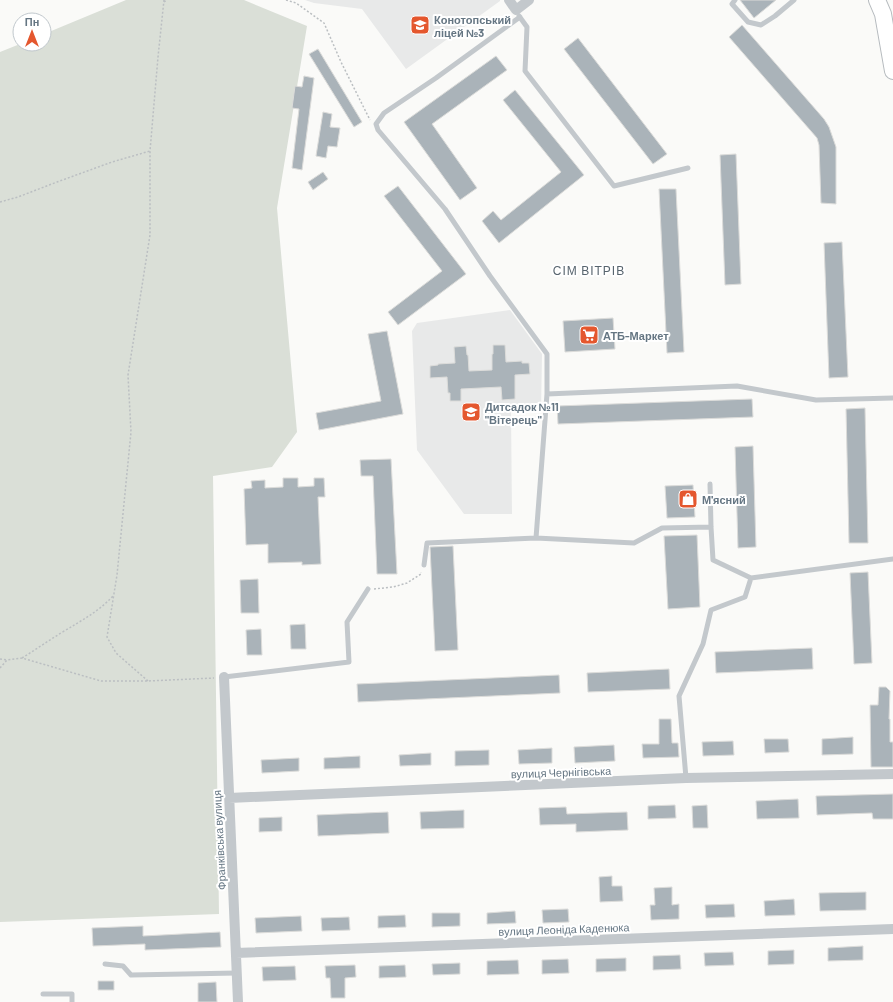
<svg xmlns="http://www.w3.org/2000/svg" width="893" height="1002" font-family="Barlow,sans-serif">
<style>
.built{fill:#e8e9e9}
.green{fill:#dadfd7}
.building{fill:#aab3b9;stroke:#dcdcda}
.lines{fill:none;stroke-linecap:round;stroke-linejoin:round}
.primary-casing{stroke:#b5babe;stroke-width:18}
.path{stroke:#bbbfc2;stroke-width:1.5;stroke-dasharray:2 2;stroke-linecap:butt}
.lane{stroke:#c3c8cc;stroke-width:5}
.street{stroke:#c3c8cc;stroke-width:10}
.primary{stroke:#fff;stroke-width:16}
.labels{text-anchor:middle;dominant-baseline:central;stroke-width:4;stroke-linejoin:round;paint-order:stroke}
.poi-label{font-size:11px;font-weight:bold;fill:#657683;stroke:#fff;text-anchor:start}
.street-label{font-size:11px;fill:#657683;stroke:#fff}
.neighbourhood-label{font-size:12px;letter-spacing:1px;fill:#57646e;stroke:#fff}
</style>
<rect width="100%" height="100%" fill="#fafaf8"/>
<path class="built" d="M305,0H500V1L406,69L362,9L314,3Z
M510,310L542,354L541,412H511L512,514H464L417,450L412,331L417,323Z"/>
<path class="green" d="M126,0H244L307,26L277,208L297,432L272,467L213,476L219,914L0,922V52L20,44H44V34Z"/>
<path class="building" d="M740,0H776L754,18Z
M742,25L824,119L829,127L836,147V204L821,203L819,145L817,138L729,37Z
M578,38L667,154L653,164L564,49Z
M318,49L362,122L354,127L309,54Z
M496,56L507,70L432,124L477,188L460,200L404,122Z
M304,76L314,78L302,170L292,168L299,109L292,108L295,86L302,87Z
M515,90L584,175L499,243L482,221L493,211L501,220L561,172L503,100Z
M323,112L332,114L330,127L340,128L337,147L328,146L326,158L316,156Z
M736,154L741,284L725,285L720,155Z
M323,172L328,179L313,190L308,182Z
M398,186L466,274L398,325L388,312L442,271L384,196Z
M659,189H676L684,352L667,353Z
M842,242L848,377L829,378L824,243Z
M613,318L615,349L565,352L563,321Z
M387,331L403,414L319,430L316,413L381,401L368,334Z
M493,345H505L506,362L522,361V363H529L530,374L515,375V399L502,400L501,387L461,389V401H450V393H448L447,377L430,378V366L438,365V364L455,363L454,347L466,346L467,355H468L469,371L492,370V354H493Z
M752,399L753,417L558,424L557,406Z
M865,408L868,543H849L846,409Z
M753,446L756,547L738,548L735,447Z
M391,459L397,574H377L373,476H361L360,460Z
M283,478H298V487L314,486V478H324L325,497H318L321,564L302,565V562L268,563V544L246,545L244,489L252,488L251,481L265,480V488L283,487Z
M693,485L695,517L667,518L665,486Z
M697,535L700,607L668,609L664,536Z
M453,546L458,650L435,651L430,547Z
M868,572L872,663L854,664L850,573Z
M258,579L259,613H241L240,580Z
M305,624L306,649H291L290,625Z
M261,629L262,655H247L246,630Z
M812,648L813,669L716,673L715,652Z
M669,669L670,689L588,692L587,673Z
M559,675L560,693L358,702L357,684Z
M879,687H886L890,691L889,719H890V742H893V767H871L870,705H878Z
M659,719H671L672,743H678L679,757L643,758L642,744H659Z
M853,737V754L822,755V739Z
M764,739H788L789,752L765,753Z
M733,741L734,755L703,756L702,742Z
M614,745L615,761L575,763L574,747Z
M552,748V763L519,764L518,750Z
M489,750V765L455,766V751Z
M431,753V765L400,766L399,755Z
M360,756V768L324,769V758Z
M299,758V771L262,773L261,760Z
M893,794V819H873L872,813L817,815L816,796Z
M798,799L799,818L757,819L756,801Z
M675,805L676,818L648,819V806Z
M707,805L708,828H693L692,806Z
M566,807L567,814L627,812L628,830L576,832V824L540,825L539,808Z
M464,810V828L421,829L420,812Z
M388,812L389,833L318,836L317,815Z
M282,817V831L259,832V818Z
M612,876V886H622L623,901L600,902L599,877Z
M672,887V905L679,904V919L651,920L650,905H655L654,888Z
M866,892V910L820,911L819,893Z
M794,899L795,915L765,916L764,901Z
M734,904L735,917L706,918L705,905Z
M568,909L569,922L543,923L542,910Z
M515,911L516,923L487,924V913Z
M432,913H460V926L432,927Z
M405,915L406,927L378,928V916Z
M301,916L302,931L256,933L255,918Z
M349,917L350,930L322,931L321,918Z
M143,926V936L220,932L221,947L145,950V944L93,946L92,928Z
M863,946V960L828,961V948Z
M794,950V964L768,965V951Z
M733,952L734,965L705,966L704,953Z
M680,955L681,969L653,970V956Z
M626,958V971L596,972V959Z
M568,959L569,973L542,974V960Z
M518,960L519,974L487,975V961Z
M460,963V974L433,975L432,964Z
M355,965L356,977L345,978V998H331L330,978H326L325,966Z
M405,965L406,977L379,978V966Z
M295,966L296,980L263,981L262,967Z
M98,981H114V990H98Z
M216,982L217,1002H198V983Z"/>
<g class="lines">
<defs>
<path id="primary" d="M877,0L883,14L893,71"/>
</defs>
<use href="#primary" class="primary-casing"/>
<path class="path" d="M286,0L296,3L324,23L341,62L370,120
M164,2L167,0
M0,202L18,197L57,182L112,162L150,151
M374,589L393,587L407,583L421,574V572
M22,658C35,650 48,641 61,633C82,620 97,613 114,595
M0,659L7,660
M0,668L7,660L22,658L101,681H148L214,678
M148,681L116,653L107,637L117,575L131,432L128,375L150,235V151L158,57L164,0"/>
<path class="lane" d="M735,0L732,4L748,22L761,25L775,16L794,0
M519,16L527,27L525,71L614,186L688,168
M520,17L436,78L384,113L376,124L378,130L445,209L490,276L547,354V394
M710,484L711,527L713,560L751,578L893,559
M536,538L547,394L737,386L816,400L893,398
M424,565L427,543L536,538L634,543L662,528L711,527
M224,677L349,662L347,622L368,589
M686,778L679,696L703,644L711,610L745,597L751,578
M105,964L123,966L131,975L237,973
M43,994H72V1002"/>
<path class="street" d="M509,0L516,10L529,0
M224,677L238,1002
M229,798L686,778L893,774
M236,953L893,929"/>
<use href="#primary" class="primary"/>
</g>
<defs>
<symbol id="school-square" viewBox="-11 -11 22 22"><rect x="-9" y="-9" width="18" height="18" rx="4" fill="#e4572e" stroke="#fff"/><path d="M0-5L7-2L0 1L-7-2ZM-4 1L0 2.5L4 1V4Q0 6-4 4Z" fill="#fff"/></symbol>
<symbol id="supermarket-square" viewBox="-11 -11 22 22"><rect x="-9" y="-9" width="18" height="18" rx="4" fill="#e4572e" stroke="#fff"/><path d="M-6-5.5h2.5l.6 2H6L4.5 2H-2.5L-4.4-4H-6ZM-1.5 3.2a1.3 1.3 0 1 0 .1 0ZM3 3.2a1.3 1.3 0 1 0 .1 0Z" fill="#fff"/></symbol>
<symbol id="shop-square" viewBox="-11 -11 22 22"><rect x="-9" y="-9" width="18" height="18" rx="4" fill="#e4572e" stroke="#fff"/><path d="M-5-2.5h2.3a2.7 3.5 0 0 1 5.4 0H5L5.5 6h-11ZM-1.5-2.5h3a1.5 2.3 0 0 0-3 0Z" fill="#fff"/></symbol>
</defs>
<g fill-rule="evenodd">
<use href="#school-square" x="409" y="14" width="22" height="22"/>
<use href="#supermarket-square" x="578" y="324" width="22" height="22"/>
<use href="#school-square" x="460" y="401" width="22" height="22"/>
<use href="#shop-square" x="677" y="488" width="22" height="22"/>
</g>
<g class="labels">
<g class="poi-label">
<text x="434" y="19">Конотопський<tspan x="434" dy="13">ліцей №3</tspan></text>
<text x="603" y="335">АТБ-Маркет</text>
<text x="485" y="406">Дитсадок №11<tspan x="485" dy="13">"Вітерець"</tspan></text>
<text x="702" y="499">М'ясний</text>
</g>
<g class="street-label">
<text transform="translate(561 772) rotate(-2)">вулиця Чернігівська</text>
<text transform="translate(219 840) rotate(-93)">Франківська вулиця</text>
<text transform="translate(564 929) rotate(-2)">вулиця Леоніда Каденюка</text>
</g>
<g class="neighbourhood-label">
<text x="589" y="270">СІМ ВІТРІВ</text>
</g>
</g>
<g transform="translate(32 32)"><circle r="19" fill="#ffffff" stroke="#c1c8cd"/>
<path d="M0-3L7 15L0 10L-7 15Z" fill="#e4572e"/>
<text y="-6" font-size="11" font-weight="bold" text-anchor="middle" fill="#657683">Пн</text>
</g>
</svg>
